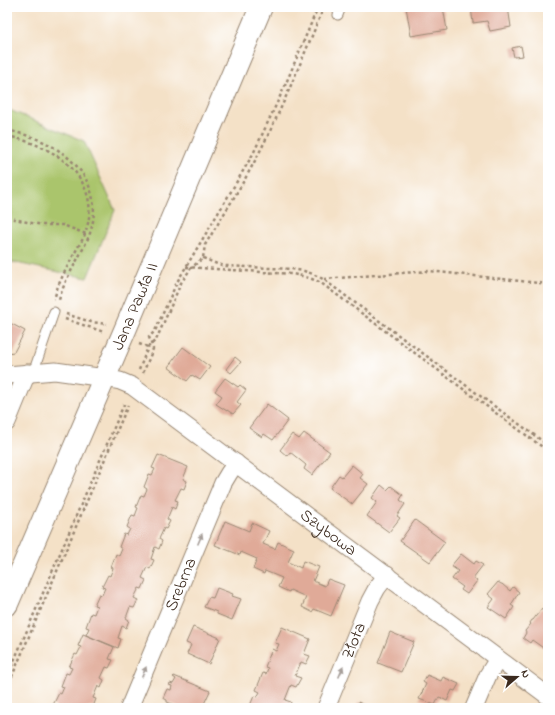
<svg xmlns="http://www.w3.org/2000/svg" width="555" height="715" font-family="'Indie Flower',sans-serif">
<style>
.green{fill:#aac56c;stroke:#727845}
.building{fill:#e0aa98}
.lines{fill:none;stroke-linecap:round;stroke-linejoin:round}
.lane-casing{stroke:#988672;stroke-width:11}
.street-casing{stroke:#988672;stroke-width:19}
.secondary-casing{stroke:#988672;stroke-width:24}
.path{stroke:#988672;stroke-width:2.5;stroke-dasharray:3 3;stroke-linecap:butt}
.lane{stroke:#fff;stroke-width:9}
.street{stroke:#fff;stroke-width:17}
.secondary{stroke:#fff;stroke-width:22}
.oneway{fill:#a79f9a}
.labels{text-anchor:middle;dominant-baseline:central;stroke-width:3.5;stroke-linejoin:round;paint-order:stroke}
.street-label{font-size:17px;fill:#3b2a1e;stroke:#fff}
</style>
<rect width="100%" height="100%" fill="#fff"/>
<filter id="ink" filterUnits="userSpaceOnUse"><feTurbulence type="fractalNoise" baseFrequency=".025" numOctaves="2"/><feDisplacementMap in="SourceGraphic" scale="8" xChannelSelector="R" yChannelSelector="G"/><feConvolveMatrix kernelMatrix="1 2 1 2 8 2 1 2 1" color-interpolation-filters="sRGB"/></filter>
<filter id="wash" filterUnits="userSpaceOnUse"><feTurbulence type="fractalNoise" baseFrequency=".012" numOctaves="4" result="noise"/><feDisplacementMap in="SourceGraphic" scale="16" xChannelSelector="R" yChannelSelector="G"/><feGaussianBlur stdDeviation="0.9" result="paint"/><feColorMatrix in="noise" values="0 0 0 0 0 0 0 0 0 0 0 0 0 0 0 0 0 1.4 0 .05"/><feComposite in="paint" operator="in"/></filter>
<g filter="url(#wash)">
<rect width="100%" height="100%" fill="#f4e1c7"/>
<path class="green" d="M7,109L84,141L115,210L87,278L7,261Z"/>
<g id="blocks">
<path class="building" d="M406,7H443L447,30L411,36Z
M471,7H508L511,27L490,31L487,21L473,23Z
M521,46L523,56L514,57L512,48Z
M12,324L25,331L14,352L7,353V325Z
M183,347L210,367L200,380L192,375L187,381L168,367Z
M235,357L241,362L231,373L226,369Z
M225,378L238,387L240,385L246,390L237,402L241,405L233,414L227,410V411L216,404L222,396L215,391Z
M267,404L288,420L273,440L264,434L262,437L249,428Z
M304,433L330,452L312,475L304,469L306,465L290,452L287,456L280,450L292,434L299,439Z
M158,455L188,467L183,479L187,481L184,489L181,488L175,500L178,501L175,509L172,507L167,519L170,521L166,529L164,528L159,539L162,541L159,549L155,547L151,559L154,560L150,569L147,567L142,578L146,580L142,589L139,588L134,598L138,600L134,608L130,607L126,618L129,620L126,628L122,626L118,638L121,639L118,648L86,635L89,628L86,627L91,613L94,614L97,606L94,605L99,594L102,595L105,588L102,587L108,575L110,576L113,568L111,567L116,554L119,556L122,549L119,547L124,534L127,535L130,529L127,527L132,515L135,516L138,508L136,507L141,495L144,496L147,489L144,487L149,474L152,475L155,469L152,468Z
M352,465L363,474L360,478L368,484L352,504L330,488L339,475L342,477Z
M381,485L387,490L391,486L403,495L400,500L405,504L397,516L400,518L389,532L367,516L377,502L372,498Z
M415,520L445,542L430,562L400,541Z
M225,521L249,531L252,523L269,531L263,544L275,549L278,542L294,549L288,562L301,568L303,561L319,567L313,581L325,586L328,579L344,585L331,616L314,609L312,612L302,607L306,597L290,590L289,592L278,587L282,578L265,571L264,574L253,569L257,559L241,552L240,555L215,545Z
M461,554L474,564L476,561L483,565L473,578L477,581L467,594L461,590L463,587L452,579L458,571L451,566Z
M498,582L501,584H502L510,591L513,587L519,592L511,605L514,607L506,619L488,607L494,599L488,594Z
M217,588L233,594L232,596L241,599L232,620L217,614V612L204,607L209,597L213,598Z
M542,608L548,613V647L546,650L532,640L530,643L523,638L526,633L525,631L531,624L530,623L532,620H533Z
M193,627L220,638L209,664L187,654L191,645L186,643Z
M282,627L310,639L304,654L310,656L306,664L301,662L295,676L301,678L296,687L291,685L285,700L291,702L289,708H249L254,696L257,697L260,692L256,690L263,673L266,674L268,668L265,667L272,649L276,651L279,644L275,643Z
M390,632L414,642L401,672L378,663Z
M83,634L114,647L109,659L113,660L109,668L106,667L101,678L104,680L101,688L98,686L93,698L96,699L93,707L90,706L89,708H55L56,707L53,705L59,693L61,694L64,687L61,686L66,673L69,674L72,668L69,667L75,654L77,655L81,647L78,646Z
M427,675L441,681L443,677L459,684L455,691L452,690L447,701L439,697L435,705L419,699L426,684L423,682Z
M174,676L210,691L202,708H182L167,702V700L163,698L167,689L171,690L172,686L169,685L170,683L173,684L176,679L173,677Z
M358,702L372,708H356Z"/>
</g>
</g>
<g filter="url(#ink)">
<use href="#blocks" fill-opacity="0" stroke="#988672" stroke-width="1"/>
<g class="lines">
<defs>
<path id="lane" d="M338,15L341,7
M33,373L54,312"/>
<g id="street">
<path id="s1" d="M7,375L55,371L105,378L120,381L132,386L548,696"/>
<path d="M7,422L27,373"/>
<path id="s2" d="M129,708L223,483L229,473L236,463"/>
<path id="s3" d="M326,708L370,601L377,588L387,575"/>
<path d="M474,708L488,675L498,659"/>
</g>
<g id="secondary">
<path id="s4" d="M7,604L125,330L261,7"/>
</g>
</defs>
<use href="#lane" class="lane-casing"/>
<use href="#street" class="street-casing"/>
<use href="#secondary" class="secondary-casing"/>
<path class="path" d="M7,130C24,134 44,140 58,150C88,170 102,201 89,236C80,258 65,277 59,300
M7,136C40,143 76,159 87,194C91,207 90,220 85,233C84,238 81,242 78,247C72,258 65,270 60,282C57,287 56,294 54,299
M7,217L27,222L43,225H63L86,234
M203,258L217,264L226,266L292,269L304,271L313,274L323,279L479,395L548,445
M186,267L292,274C303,276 311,278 321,283L478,400L548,451
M324,279L429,271L548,284
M66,314L91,322L107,324
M65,319L104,332
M139,344L148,347
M139,370L148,347L156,340L181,283L191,268L203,258L205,245C223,215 242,186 258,155C283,107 303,57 324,7
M143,373L153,349L149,337L155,331L177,282L236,183L253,154L284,88L318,7
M7,677L125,402
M7,688L128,405
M7,706L11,708"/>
<use href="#lane" class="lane"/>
<use href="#street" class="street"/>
<use href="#secondary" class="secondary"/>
</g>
<defs><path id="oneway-solid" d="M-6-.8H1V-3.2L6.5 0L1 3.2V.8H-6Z"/></defs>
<g class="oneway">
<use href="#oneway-solid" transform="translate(200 539) rotate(-67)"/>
<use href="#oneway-solid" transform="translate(144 672) rotate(-67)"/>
<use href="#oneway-solid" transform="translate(341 672) rotate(-67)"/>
</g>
</g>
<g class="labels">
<g class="street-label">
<text stroke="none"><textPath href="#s4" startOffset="324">Jana Pawła II</textPath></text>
<text stroke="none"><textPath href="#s1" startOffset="372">Szybowa</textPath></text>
<text stroke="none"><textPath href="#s2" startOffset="134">Srebrna</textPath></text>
<text stroke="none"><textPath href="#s3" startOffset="73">Złota</textPath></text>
</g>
</g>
<rect width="555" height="715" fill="none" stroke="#fff" stroke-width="24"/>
<g transform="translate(517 677) rotate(70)" stroke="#ffffff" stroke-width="3" paint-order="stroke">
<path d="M0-3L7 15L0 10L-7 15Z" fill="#3b2a1e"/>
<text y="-6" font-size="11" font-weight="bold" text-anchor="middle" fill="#3b2a1e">N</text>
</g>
</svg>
